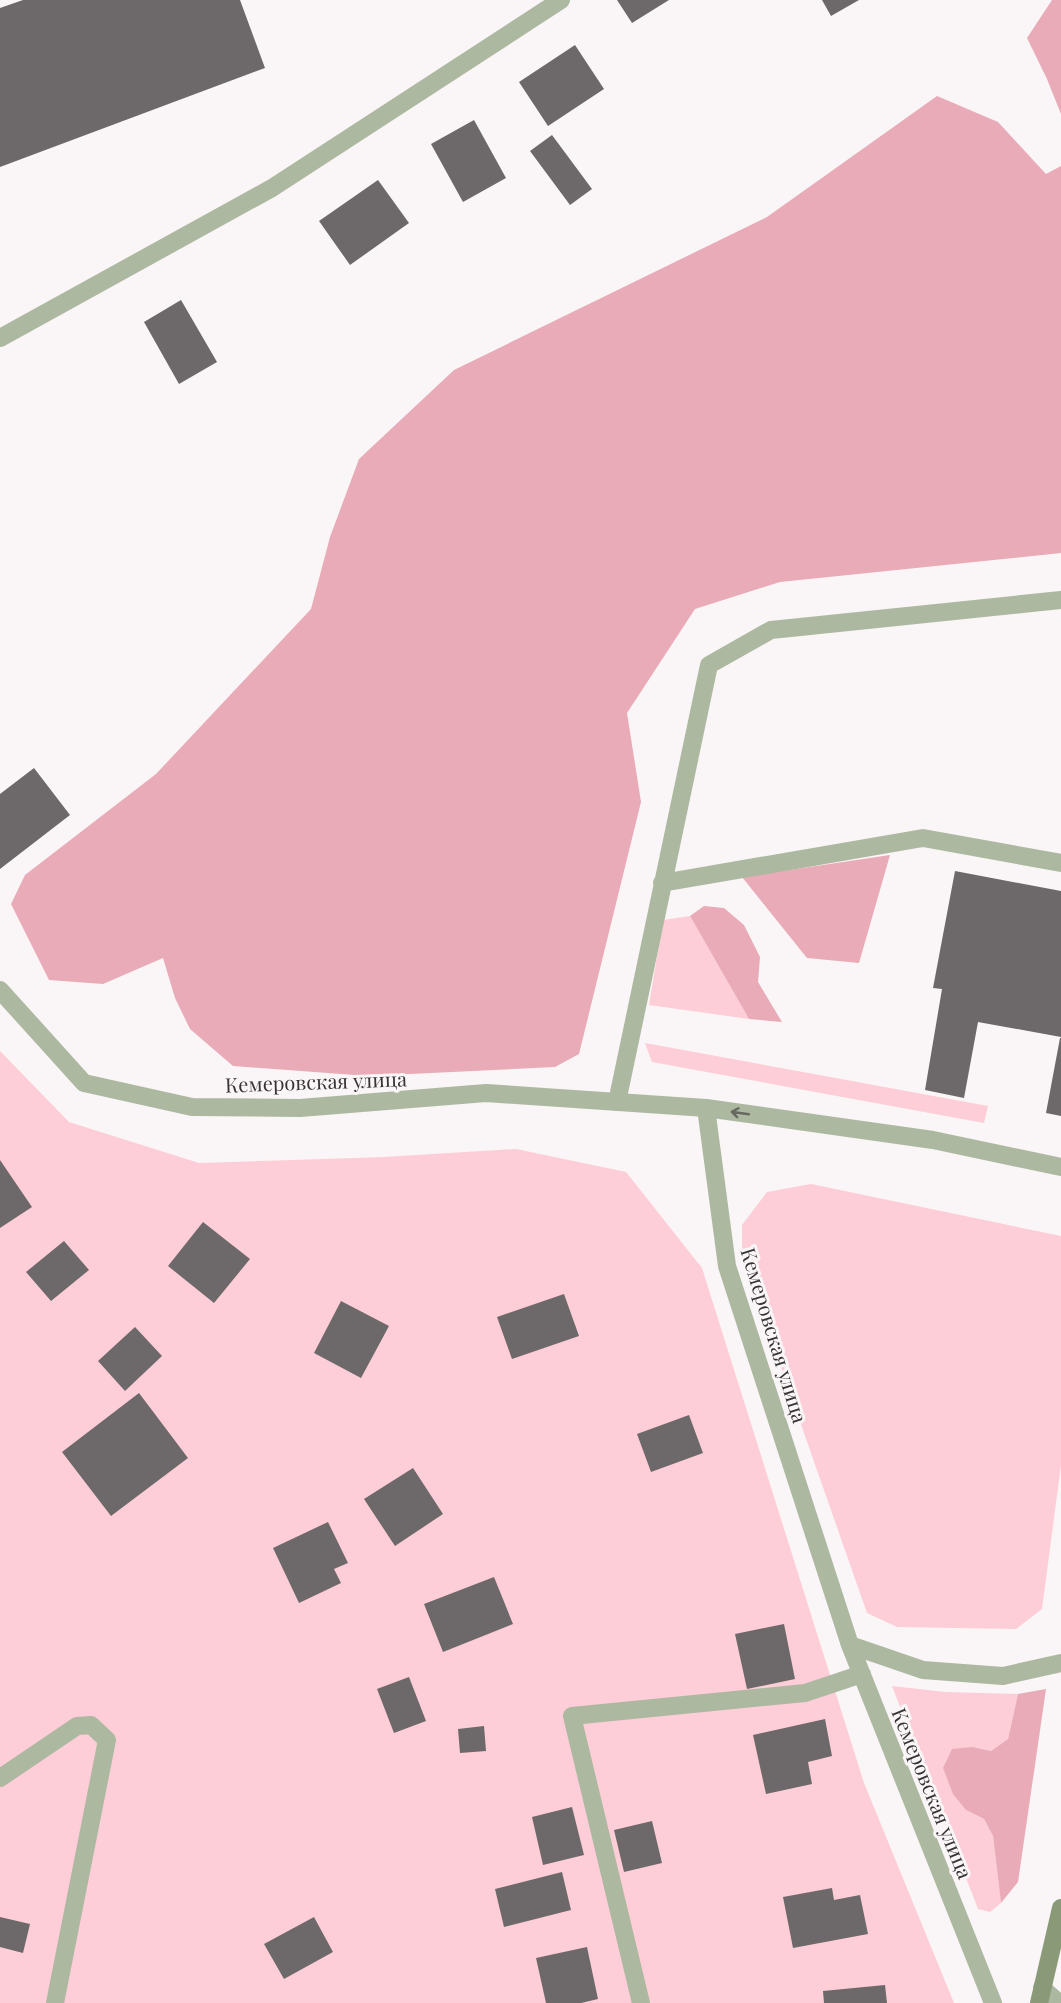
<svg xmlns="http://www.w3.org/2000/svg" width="1061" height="2003" font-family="'Playfair Display',serif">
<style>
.green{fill:#fdced7}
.forest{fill:#e9abb7}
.building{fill:#6d6869}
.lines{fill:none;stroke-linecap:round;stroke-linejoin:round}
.lane{stroke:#adb8a1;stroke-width:18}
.street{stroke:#adb8a1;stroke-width:18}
.secondary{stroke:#8a9a78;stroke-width:18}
.oneway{stroke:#666960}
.labels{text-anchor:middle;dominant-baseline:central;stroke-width:6;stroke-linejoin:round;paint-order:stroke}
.street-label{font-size:20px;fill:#363434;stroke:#faf5f6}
</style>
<rect width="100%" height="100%" fill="#faf5f6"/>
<path class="green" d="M690,916L749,1019L649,1005L663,920Z
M645,1043L988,1106L984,1123L652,1062Z
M0,1051L69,1122L199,1163L384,1157L516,1149L626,1172L702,1268L864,1783L954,2003H0Z
M811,1184L1061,1236V1465L1042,1609L1016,1629L897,1627L867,1613L742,1256V1225L767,1192Z
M892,1686L945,1692L1018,1694L1008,1739L991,1751L973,1747L966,1810L984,1819L993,1836L1001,1903L990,1912L978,1909Z"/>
<path class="forest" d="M1052,0H1061V114L1047,79L1027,38Z
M937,96L998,122L1046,174L1061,166V553L780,582L695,609L627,713L641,802L579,1054L555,1067L368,1076L233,1066L190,1029L175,998L163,958L103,984L49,980L11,904L25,875L156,774L311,609L330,537L359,459L454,370L767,217Z
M890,855L859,963L807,958L742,877Z
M704,906L724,908L744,925L760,957L758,982L782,1022L749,1019L690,916Z
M1046,1689L1018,1882L1001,1903L993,1836L984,1819L966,1810L953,1794L943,1768L952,1749L973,1747L991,1751L1008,1739L1018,1694Z"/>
<path class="building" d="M23,0H240L265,68L0,167V8Z
M617,0H669L632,23Z
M822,0H859L831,16Z
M575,45L604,89L548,126L519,82Z
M474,120L506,178L463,202L431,144Z
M552,135L592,189L570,205L530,151Z
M378,180L409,223L350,265L319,221Z
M181,300L217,362L179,384L144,322Z
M34,768L70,815L0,869V794Z
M955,871L1061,891V1037L978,1022L964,1098L925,1090L942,989L933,988Z
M1060,1038H1061V1116L1046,1113Z
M0,1160L32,1207L0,1228Z
M203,1222L250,1259L214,1303L168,1266Z
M64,1241L89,1270L51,1301L26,1272Z
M564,1294L579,1336L512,1359L497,1317Z
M341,1301L389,1326L361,1378L314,1353Z
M135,1327L162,1356L125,1391L98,1361Z
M139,1393L188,1458L111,1516L62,1452Z
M689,1415L703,1453L651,1472L637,1434Z
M413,1468L443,1514L395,1546L364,1499Z
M328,1522L348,1563L334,1569L341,1583L299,1603L273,1548Z
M494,1577L513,1624L443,1652L424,1604Z
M784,1624L795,1679L747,1689L735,1634Z
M409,1677L426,1721L394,1733L377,1689Z
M825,1719L832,1756L808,1762L812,1784L766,1794L753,1735Z
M484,1726L486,1751L460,1753L458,1729Z
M572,1807L584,1855L543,1865L532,1817Z
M652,1821L662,1863L624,1872L614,1830Z
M562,1872L571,1910L504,1927L495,1889Z
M832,1888L834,1900L860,1895L868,1934L793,1948L783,1897Z
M0,1917L30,1924L23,1953L0,1947Z
M314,1917L333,1952L284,1979L264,1944Z
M587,1947L598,1999L581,2003H546L536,1958Z
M885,1985L887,2003H824L823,1991Z"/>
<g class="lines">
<path class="lane" d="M662,883L923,838L1061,863
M617,1102L709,665L771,630L1061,600"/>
<path class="street" d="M0,338L272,188L561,0
M0,990L84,1083L192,1107L300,1108L486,1093L706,1108L933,1140L1061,1167
M706,1108L727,1266L850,1645L993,2003
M850,1645L923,1670L1003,1676L1061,1663
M0,1778L77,1726L91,1725L107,1740L55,2003
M1042,1988L1059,2003
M641,2003L572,1716L805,1693L862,1674"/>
<path class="secondary" d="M1039,2003L1061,1908"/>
</g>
<defs><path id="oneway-shaft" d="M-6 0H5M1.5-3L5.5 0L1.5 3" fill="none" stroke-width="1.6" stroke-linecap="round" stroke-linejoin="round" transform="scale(1.5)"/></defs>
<use class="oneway" href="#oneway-shaft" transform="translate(740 1113) rotate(-172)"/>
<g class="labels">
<g class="street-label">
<text transform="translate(316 1081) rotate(-2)">Кемеровская улица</text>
<text transform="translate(775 1335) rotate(73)">Кемеровская улица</text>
<text transform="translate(933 1793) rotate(68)">Кемеровская улица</text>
</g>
</g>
</svg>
